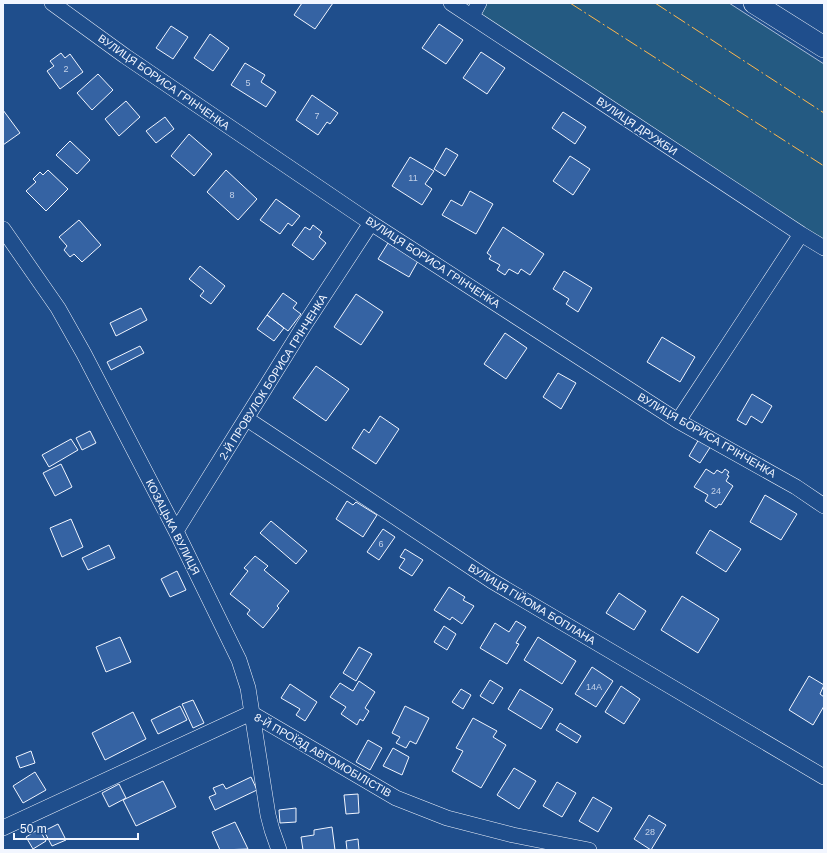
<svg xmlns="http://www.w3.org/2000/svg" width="827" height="853" font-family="Arial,sans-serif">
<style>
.green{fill:#245a82;stroke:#a8bbd7}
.building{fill:#3563a3;stroke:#f2f6ff}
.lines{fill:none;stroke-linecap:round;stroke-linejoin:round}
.minor-casing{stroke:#f2f6ff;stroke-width:16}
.secondary-casing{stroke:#f2f6ff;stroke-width:22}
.minor{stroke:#1f4e8c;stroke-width:15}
.secondary{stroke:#1f4e8c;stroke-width:21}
.power{stroke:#ffb74d;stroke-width:1;stroke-dasharray:14 3 2 3;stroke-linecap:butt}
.labels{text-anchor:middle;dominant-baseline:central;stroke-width:3;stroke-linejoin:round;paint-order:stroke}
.number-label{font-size:9px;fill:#c3d1e8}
.street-label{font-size:11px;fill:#f2f6ff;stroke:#1f4e8c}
</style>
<rect width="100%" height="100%" fill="#1f4e8c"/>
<path class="green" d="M452,3H729L824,64V248Z"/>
<path class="building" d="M302,3H333L315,29L294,15Z
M439,24L463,40L446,64L422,48Z
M171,26L188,37L173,59L156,48Z
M210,34L229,48L213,71L194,58Z
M481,52L505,68L487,94L463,78Z
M61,53L65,58L70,54L83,72L60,89L47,71L54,66L50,61Z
M245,63L265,75L261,82L276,92L266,107L231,85Z
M98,74L113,90L92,110L77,93Z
M312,95L338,113L330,124L327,122L318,135L296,120Z
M126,101L140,117L119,136L105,119Z
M3,110L20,133L3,145Z
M563,112L586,127L575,144L552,128Z
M165,117L174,129L156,143L146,131Z
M189,134L212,154L194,176L171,156Z
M70,141L90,160L77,174L56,155Z
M446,148L458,155L445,176L434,169Z
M570,156L590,169L573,195L553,181Z
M410,157L434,171L425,184L432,189L422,205L392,186Z
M48,170L68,189L46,211L26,191L36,182L33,179L40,172L43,175Z
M226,170L257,199L238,220L207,192Z
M470,191L493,204L476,234L442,215L451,200L462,206Z
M276,199L300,216L292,226L288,223L280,234L260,220Z
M79,220L101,245L82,262L74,254L70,257L64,250L67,246L59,237Z
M313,225L322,232L319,237L326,243L313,260L292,245L305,227L310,230Z
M503,227L544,254L530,275L521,269L518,274L509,269L505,275L497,270L500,265L489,259L491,256L487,253Z
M388,243L418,261L409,277L378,259Z
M200,266L225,286L211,304L200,296L204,291L189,279Z
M564,271L592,288L578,312L566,304L569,299L553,289Z
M283,293L297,303L293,308L301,314L288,331L267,315Z
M356,294L383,312L361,345L334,327Z
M141,308L147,320L116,336L110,323Z
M267,315L284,328L274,341L257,329Z
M505,333L527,348L506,379L484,364Z
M662,337L695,357L680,382L647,362Z
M140,346L144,353L111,370L107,362Z
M316,366L349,389L326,421L293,398Z
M558,373L576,383L561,409L543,397Z
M752,394L772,406L762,423L751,416L746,425L737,420Z
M380,416L399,429L376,464L352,448L364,429L369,433Z
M90,431L96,443L82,450L76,438Z
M71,439L78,450L49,467L42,455Z
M699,439L711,446L700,463L689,456Z
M61,464L72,487L55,496L43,473Z
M706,469L714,474L717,470L722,473L725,469L729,472L727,475L729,476L726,481L733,486L721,505L719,504L716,508L705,501L708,495L694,487Z
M765,495L797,514L781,540L750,522Z
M347,501L353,505L356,502L377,515L363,537L336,519Z
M71,519L83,547L62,557L50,528Z
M271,521L307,551L296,564L260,533Z
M383,529L395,537L379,560L367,552Z
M710,530L741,549L726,572L696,553Z
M109,545L115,558L88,570L82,558Z
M405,549L423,560L412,576L399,568L405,559L400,557Z
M255,556L268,566L264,570L289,591L277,606L279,608L263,628L247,614L250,610L230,594L248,571L244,568Z
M177,571L186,590L170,597L161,579Z
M449,587L465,597L463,600L474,606L462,624L452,617L450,620L434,610Z
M619,593L646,611L634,630L606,613Z
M682,596L719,619L698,653L661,630Z
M516,621L526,627L516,643L519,644L507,664L480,648L495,623L509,632Z
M444,626L456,634L447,650L434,642Z
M120,637L131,662L106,672L96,647Z
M538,637L576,661L562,684L524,660Z
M359,647L372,654L356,681L343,673Z
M592,667L613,681L596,707L575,694Z
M809,676L824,685L820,694L824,697V706L813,725L789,710Z
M490,680L503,688L493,704L480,696Z
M359,681L375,692L365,708L369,711L363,721L360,719L357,725L341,714L346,707L330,697L340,683L353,691Z
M290,684L317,702L305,721L296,715L300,709L281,698Z
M621,686L640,699L624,724L605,712Z
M461,689L471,695L463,709L452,702Z
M520,689L553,709L541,729L508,709Z
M193,700L204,723L193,728L182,704Z
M180,706L187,720L158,734L151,720Z
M405,706L429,718L416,744L410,741L406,748L396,743L400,737L392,733Z
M133,712L146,739L105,760L92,733Z
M473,718L497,731L493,737L506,745L481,788L452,771L463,751L456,748Z
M560,723L581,736L577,743L556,730Z
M368,740L382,748L370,770L356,762Z
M393,748L409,757L402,775L383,766Z
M31,751L35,763L20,768L16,757Z
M514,768L536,781L519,809L497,795Z
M35,772L46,790L23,803L13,786Z
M251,777L257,790L215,810L209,797L216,794L213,788L223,784L226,789Z
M163,781L176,807L136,826L123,800Z
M557,782L576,793L562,817L543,806Z
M119,784L126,798L109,807L102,793Z
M358,794L359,813L346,814L344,795Z
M593,797L612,808L598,832L579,821Z
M296,808V822L280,823L279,810Z
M649,815L666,825L651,850L634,839Z
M235,822L248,849L220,850L212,832Z
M58,824L66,840L52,846L44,831Z
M332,827L335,850H303L301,837L314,835V830Z
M39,829L46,841L33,849L26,837Z
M358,839L359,850H347L346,841Z"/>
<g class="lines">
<defs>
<path id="minor" d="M52,3L125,56L371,223L678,421L796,487L824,506
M451,3L801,234L824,248
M472,16L479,3
M3,229L58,308L84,354L176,531L239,660L248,688L268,815L272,830L279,850
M247,419L492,581L824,777
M678,421L801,234
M176,531L305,324L371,223
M3,828L251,713L396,798L447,818L513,835L589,850"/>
<path id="secondary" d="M754,3L824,47"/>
</defs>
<use href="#minor" class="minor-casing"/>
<use href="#secondary" class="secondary-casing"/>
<use href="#minor" class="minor"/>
<use href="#secondary" class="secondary"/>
<path class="power" d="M570,3L824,166
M655,3L824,113"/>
</g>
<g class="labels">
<g class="number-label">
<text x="66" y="69">2</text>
<text x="248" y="83">5</text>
<text x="317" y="116">7</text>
<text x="413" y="178">11</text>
<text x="232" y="195">8</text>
<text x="716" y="491">24</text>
<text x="381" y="544">6</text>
<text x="594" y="687">14А</text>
<text x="650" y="832">28</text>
</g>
<g class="street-label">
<text transform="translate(164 82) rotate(35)">ВУЛИЦЯ БОРИСА ГРІНЧЕНКА</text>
<text transform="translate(637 126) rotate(34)">ВУЛИЦЯ ДРУЖБИ</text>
<text transform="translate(433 262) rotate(33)">ВУЛИЦЯ БОРИСА ГРІНЧЕНКА</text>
<text transform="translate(273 377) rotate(-58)">2-Й ПРОВУЛОК БОРИСА ГРІНЧЕНКА</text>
<text transform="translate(707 435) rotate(30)">ВУЛИЦЯ БОРИСА ГРІНЧЕНКА</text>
<text transform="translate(173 527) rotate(63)">КОЗАЦЬКА ВУЛИЦЯ</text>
<text transform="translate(532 604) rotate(31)">ВУЛИЦЯ ГІЙОМА БОПЛАНА</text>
<text transform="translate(323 755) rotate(30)">8-Й ПРОЇЗД АВТОМОБІЛІСТІВ</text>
</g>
</g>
<rect width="827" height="853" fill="none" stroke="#f2f6ff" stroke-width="8"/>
<path d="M14 833v6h124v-6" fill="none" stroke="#f2f6ff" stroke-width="2"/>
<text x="20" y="833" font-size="12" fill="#f2f6ff" stroke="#1f4e8c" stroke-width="3" paint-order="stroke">50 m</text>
</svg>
